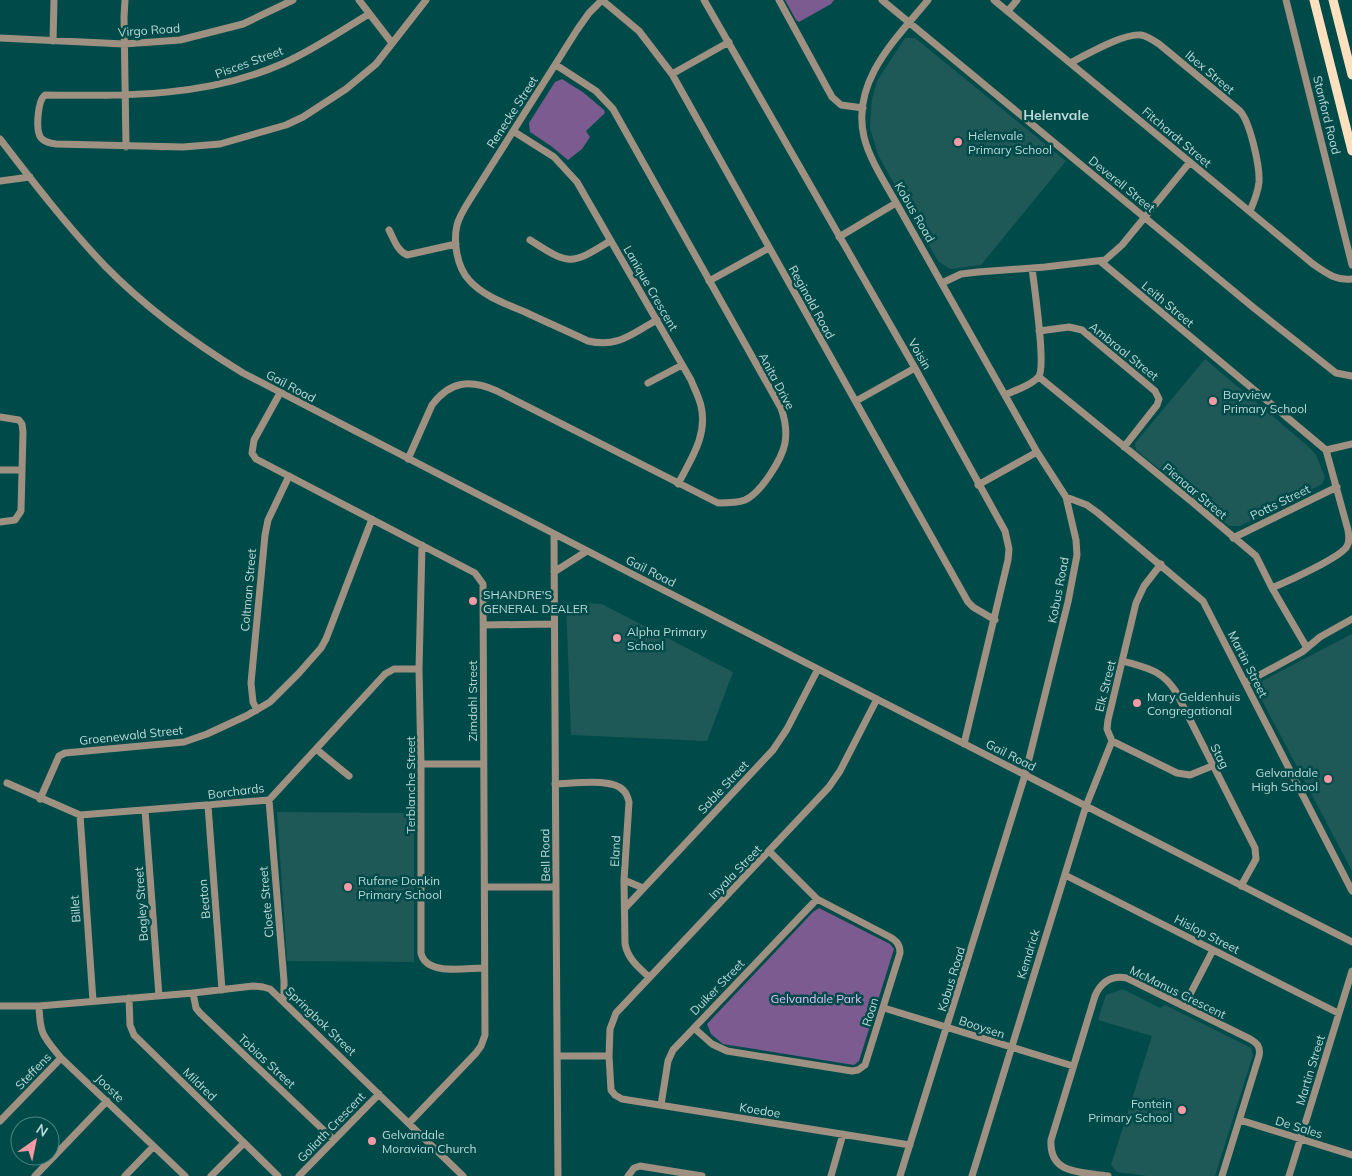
<svg xmlns="http://www.w3.org/2000/svg" width="1352" height="1176" font-family="Mulish,sans-serif">
<style>
.built{fill:#1e5857}
.park{fill:#7c5b90}
.lines{fill:none;stroke-linecap:round;stroke-linejoin:round}
.minor{stroke:#9f9181;stroke-width:7}
.major{stroke:#fde1be;stroke-width:9}
.poi-dot{fill:#f49aa4;stroke:#004b4a;stroke-width:2}
.labels{text-anchor:middle;dominant-baseline:central;stroke-width:5;stroke-linejoin:round;paint-order:stroke}
.street-label{font-size:12px;fill:#bbd9d8;stroke:#004b4a}
.poi-label{font-size:12px;fill:#bbd9d8;stroke:#004b4a;text-anchor:start}
.park-label{font-size:12px;fill:#e6bffe;stroke:#004b4a}
.neighbourhood-label{font-size:14px;font-weight:bold;fill:#bbd9d8;stroke:#004b4a}
</style>
<rect width="100%" height="100%" fill="#004b4a"/>
<path class="built" d="M905,38H915L1066,161L981,265L950,269L938,261L878,155L870,128L872,99L877,81Z
M1205,359L1309,447L1316,455L1325,477L1322,484L1240,526H1229L1136,450L1135,443Z
M566,602L602,604L733,672L707,741L571,735Z
M1352,634V871L1255,687L1258,683Z
M277,812L414,813V962L287,961Z
M1123,989L1160,1008L1165,1005L1251,1048L1253,1055L1215,1176H1147L1117,1172L1111,1165L1152,1036L1098,1020L1106,995Z"/>
<path class="park" d="M785,0H834L831,4L799,22L796,20Z
M562,79L584,93L604,110L605,113L586,131L590,137L582,149L568,160L551,146L530,132L529,123L555,82Z
M819,908L890,944L894,949L859,1061L854,1065L723,1044L711,1034L707,1024L813,912Z"/>
<g class="lines">
<path class="minor" d="M125,0L124,17L126,147
M359,0L392,43
M602,0L639,31L672,74L968,602L973,607L995,620
M602,0L589,13L577,30L469,201C464,209 459,217 457,225C453,242 457,267 469,280C483,296 506,304 525,312C546,322 567,331 588,341C618,348 631,334 657,320
M704,0L915,368L1005,531L1009,549L1008,560L964,744
M779,0L832,97L841,105L863,108
M882,0L1254,308L1336,373L1352,376
M994,0L1313,264C1326,273 1336,281 1352,279
M1286,0L1352,265
M1008,11L1017,0
M369,14C341,31 313,50 284,63C208,97 127,96 45,95C38,100 35,130 41,138C44,142 50,143 56,144L183,147L220,144L286,125L303,117L346,89L376,64L426,0
M0,38L124,44L180,40L243,24L293,0
M53,41L54,0
M1070,63C1086,55 1123,33 1141,35C1147,36 1153,40 1159,44L1240,111C1250,122 1260,166 1259,182C1258,192 1254,202 1250,211
M672,74L729,42
M513,131L554,157L577,182L691,380C694,388 699,397 701,406C708,435 691,459 678,484
M0,139C33,182 67,226 105,266C145,307 194,343 243,373L636,576L1352,942
M0,181L30,177
M389,230C394,239 397,251 407,255L456,244
M839,237L896,203
M530,240C569,265 570,266 610,241
M1100,261L1326,450L1352,444
M709,281L769,248
M942,283L961,274L978,272L1045,267L1105,260L1122,245L1190,162
M1039,331L1069,327L1082,330L1155,391L1159,399L1157,405L1124,447
M1039,377L1191,501L1256,556L1272,588L1307,648
M648,383L682,365
M280,393L254,440L252,453L256,459L475,573L483,584L485,1035L481,1046L476,1053L409,1123
M1005,395C1014,391 1034,384 1039,376C1046,365 1034,285 1032,268
M856,401L915,368
M0,417L19,420L22,424L23,432L21,511L15,520L0,522
M408,459L432,405C450,381 470,379 497,391L718,503C728,503 737,503 745,500C761,493 782,459 785,443C787,431 785,419 781,408L613,109L596,91L556,65
M0,470H22
M978,485L1037,452
M1066,497L1087,505L1098,513L1203,601L1352,891
M554,534C554,748 557,962 558,1176
M1233,538L1337,487
M422,545L419,669L421,764V953C426,976 465,968 484,968
M1161,564L1144,586L1136,603L1108,720L1107,729L1112,741L1177,773L1190,775L1212,766
M554,572L587,551
M1272,588C1286,582 1342,557 1347,546C1350,541 1349,536 1348,530L1326,450
M484,625L553,624
M1123,661C1147,668 1162,670 1176,692L1255,848L1256,859L1241,886
M1245,683L1302,652L1320,637L1352,619
M877,699L840,771L829,787L616,1013L610,1029L609,1056L611,1090L615,1095L622,1099L910,1145
M257,710L253,702L251,683L265,535L268,520L289,476
M316,749L349,776
M421,764H483
M7,783L80,815L269,800L385,674L394,669H419
M555,784C571,784 613,777 624,791C627,794 628,798 629,802L624,880L625,944C628,959 638,967 649,977
M40,799L59,756L65,753L184,742L207,734L246,716L270,702L299,673L321,648L326,639L372,519
M269,800L284,981V1001
M208,806L222,990
M145,810L159,996
M80,815L93,1001
M1065,875L1338,1013
M624,880L643,888
M485,887H556
M625,908L773,750L787,729L818,669
M193,993L196,1008L200,1013L334,1140
M129,998L130,1025L134,1035L278,1176
M0,1006H39L193,993L253,986L263,987L270,989L463,1176
M39,1006C40,1035 43,1036 61,1058L185,1176
M1184,1006L1213,950
M884,1008L1073,1066
M694,1028L712,1044L727,1051L852,1071L858,1070L865,1065L900,953C900,945 897,941 890,937L817,899L770,852
M558,1056H609
M661,1105L668,1061L673,1050L817,899
M1240,1120L1352,1155
M0,1121L61,1058
M35,1176L107,1101
M125,1176L153,1147
M211,1176L244,1143
M299,1176L379,1094
M628,1176L634,1168L640,1166L702,1176
M831,1176L843,1134
M900,1176L1025,775L1068,602L1077,555L1076,540L1066,497L1037,452L898,206C886,184 870,161 864,137C851,81 896,39 928,0
M972,1176L1086,806L1112,741
M1108,1176C1082,1172 1049,1175 1051,1140L1095,996C1101,982 1111,975 1127,978L1250,1039C1257,1043 1261,1047 1259,1056L1222,1176
M1289,1176L1352,971"/>
<path class="major" d="M1314,0L1352,151
M1333,0L1352,75"/>
</g>
<g class="poi-dot">
<circle cx="958" cy="142" r="5"/>
<circle cx="1213" cy="401" r="5"/>
<circle cx="473" cy="601" r="5"/>
<circle cx="617" cy="638" r="5"/>
<circle cx="1137" cy="703" r="5"/>
<circle cx="1328" cy="779" r="5"/>
<circle cx="348" cy="887" r="5"/>
<circle cx="1182" cy="1110" r="5"/>
<circle cx="372" cy="1141" r="5"/>
</g>
<g class="labels">
<g class="street-label">
<text transform="translate(149 30) rotate(-4)">Virgo Road</text>
<text transform="translate(249 62) rotate(-20)">Pisces Street</text>
<text transform="translate(1210 72) rotate(40)">Ibex Street</text>
<text transform="translate(512 112) rotate(-57)">Renecke Street</text>
<text transform="translate(1327 115) rotate(76)">Stanford Road</text>
<text transform="translate(1177 137) rotate(40)">Fitchardt Street</text>
<text transform="translate(1122 184) rotate(39)">Deverell Street</text>
<text transform="translate(915 212) rotate(60)">Kobus Road</text>
<text transform="translate(651 288) rotate(60)">Lanique Crescent</text>
<text transform="translate(812 302) rotate(61)">Reginald Road</text>
<text transform="translate(1168 304) rotate(40)">Leith Street</text>
<text transform="translate(1124 351) rotate(39)">Ambraal Street</text>
<text transform="translate(920 354) rotate(60)">Voisin</text>
<text transform="translate(777 381) rotate(62)">Anita Drive</text>
<text transform="translate(291 386) rotate(28)">Gail Road</text>
<text transform="translate(1195 491) rotate(40)">Pienaar Street</text>
<text transform="translate(1280 502) rotate(-26)">Potts Street</text>
<text transform="translate(651 571) rotate(27)">Gail Road</text>
<text transform="translate(248 590) rotate(-85)">Coltman Street</text>
<text transform="translate(1058 590) rotate(-79)">Kobus Road</text>
<text transform="translate(1248 664) rotate(63)">Martin Street</text>
<text transform="translate(1105 686) rotate(-76)">Elk Street</text>
<text transform="translate(472 701) rotate(-90)">Zimdahl Street</text>
<text transform="translate(131 735) rotate(-6)">Groenewald Street</text>
<text transform="translate(1011 755) rotate(27)">Gail Road</text>
<text transform="translate(1220 756) rotate(63)">Stag</text>
<text transform="translate(410 785) rotate(-90)">Terblanche Street</text>
<text transform="translate(723 787) rotate(-47)">Sable Street</text>
<text transform="translate(236 791) rotate(-7)">Borchards</text>
<text transform="translate(615 851) rotate(-87)">Eland</text>
<text transform="translate(545 855) rotate(-91)">Bell Road</text>
<text transform="translate(735 872) rotate(-46)">Inyala Street</text>
<text transform="translate(204 899) rotate(-95)">Beaton</text>
<text transform="translate(266 902) rotate(-95)">Cloete Street</text>
<text transform="translate(141 904) rotate(-94)">Bagley Street</text>
<text transform="translate(75 909) rotate(-94)">Billet</text>
<text transform="translate(1207 934) rotate(27)">Hislop Street</text>
<text transform="translate(1028 954) rotate(-73)">Kemdrick</text>
<text transform="translate(951 979) rotate(-73)">Kobus Road</text>
<text transform="translate(717 987) rotate(-46)">Duiker Street</text>
<text transform="translate(1178 992) rotate(26)">McManus Crescent</text>
<text transform="translate(870 1012) rotate(-73)">Roan</text>
<text transform="translate(321 1021) rotate(44)">Springbok Street</text>
<text transform="translate(982 1027) rotate(18)">Booysen</text>
<text transform="translate(267 1061) rotate(43)">Tobias Street</text>
<text transform="translate(1310 1070) rotate(-73)">Martin Street</text>
<text transform="translate(33 1071) rotate(-46)">Steffens</text>
<text transform="translate(200 1084) rotate(44)">Mildred</text>
<text transform="translate(110 1088) rotate(44)">Jooste</text>
<text transform="translate(760 1110) rotate(9)">Koedoe</text>
<text transform="translate(331 1127) rotate(-46)">Goliath Crescent</text>
<text transform="translate(1299 1127) rotate(17)">De Sales</text>
</g>
<g class="poi-label">
<text x="968" y="135">Helenvale<tspan x="968" dy="14">Primary School</tspan></text>
<text x="1223" y="394">Bayview<tspan x="1223" dy="14">Primary School</tspan></text>
<text x="483" y="594">SHANDRE'S<tspan x="483" dy="14">GENERAL DEALER</tspan></text>
<text x="627" y="631">Alpha Primary<tspan x="627" dy="14">School</tspan></text>
<text x="1147" y="696">Mary Geldenhuis<tspan x="1147" dy="14">Congregational</tspan></text>
<text x="1318" y="772" text-anchor="end">Gelvandale<tspan x="1318" dy="14">High School</tspan></text>
<text x="358" y="880">Rufane Donkin<tspan x="358" dy="14">Primary School</tspan></text>
<text x="1172" y="1103" text-anchor="end">Fontein<tspan x="1172" dy="14">Primary School</tspan></text>
<text x="382" y="1134">Gelvandale<tspan x="382" dy="14">Moravian Church</tspan></text>
</g>
<g class="park-label">
<text x="816" y="998">Gelvandale Park</text>
</g>
<g class="neighbourhood-label">
<text x="1056" y="115">Helenvale</text>
</g>
</g>
<g transform="translate(35 1141) rotate(33)"><circle r="24" fill="#004b4a" stroke="#4b8483"/>
<path d="M0-4L9 19L0 12L-9 19Z" fill="#f49aa4"/>
<text y="-8" font-size="14" font-weight="bold" text-anchor="middle" fill="#bbd9d8">N</text>
</g>
</svg>
